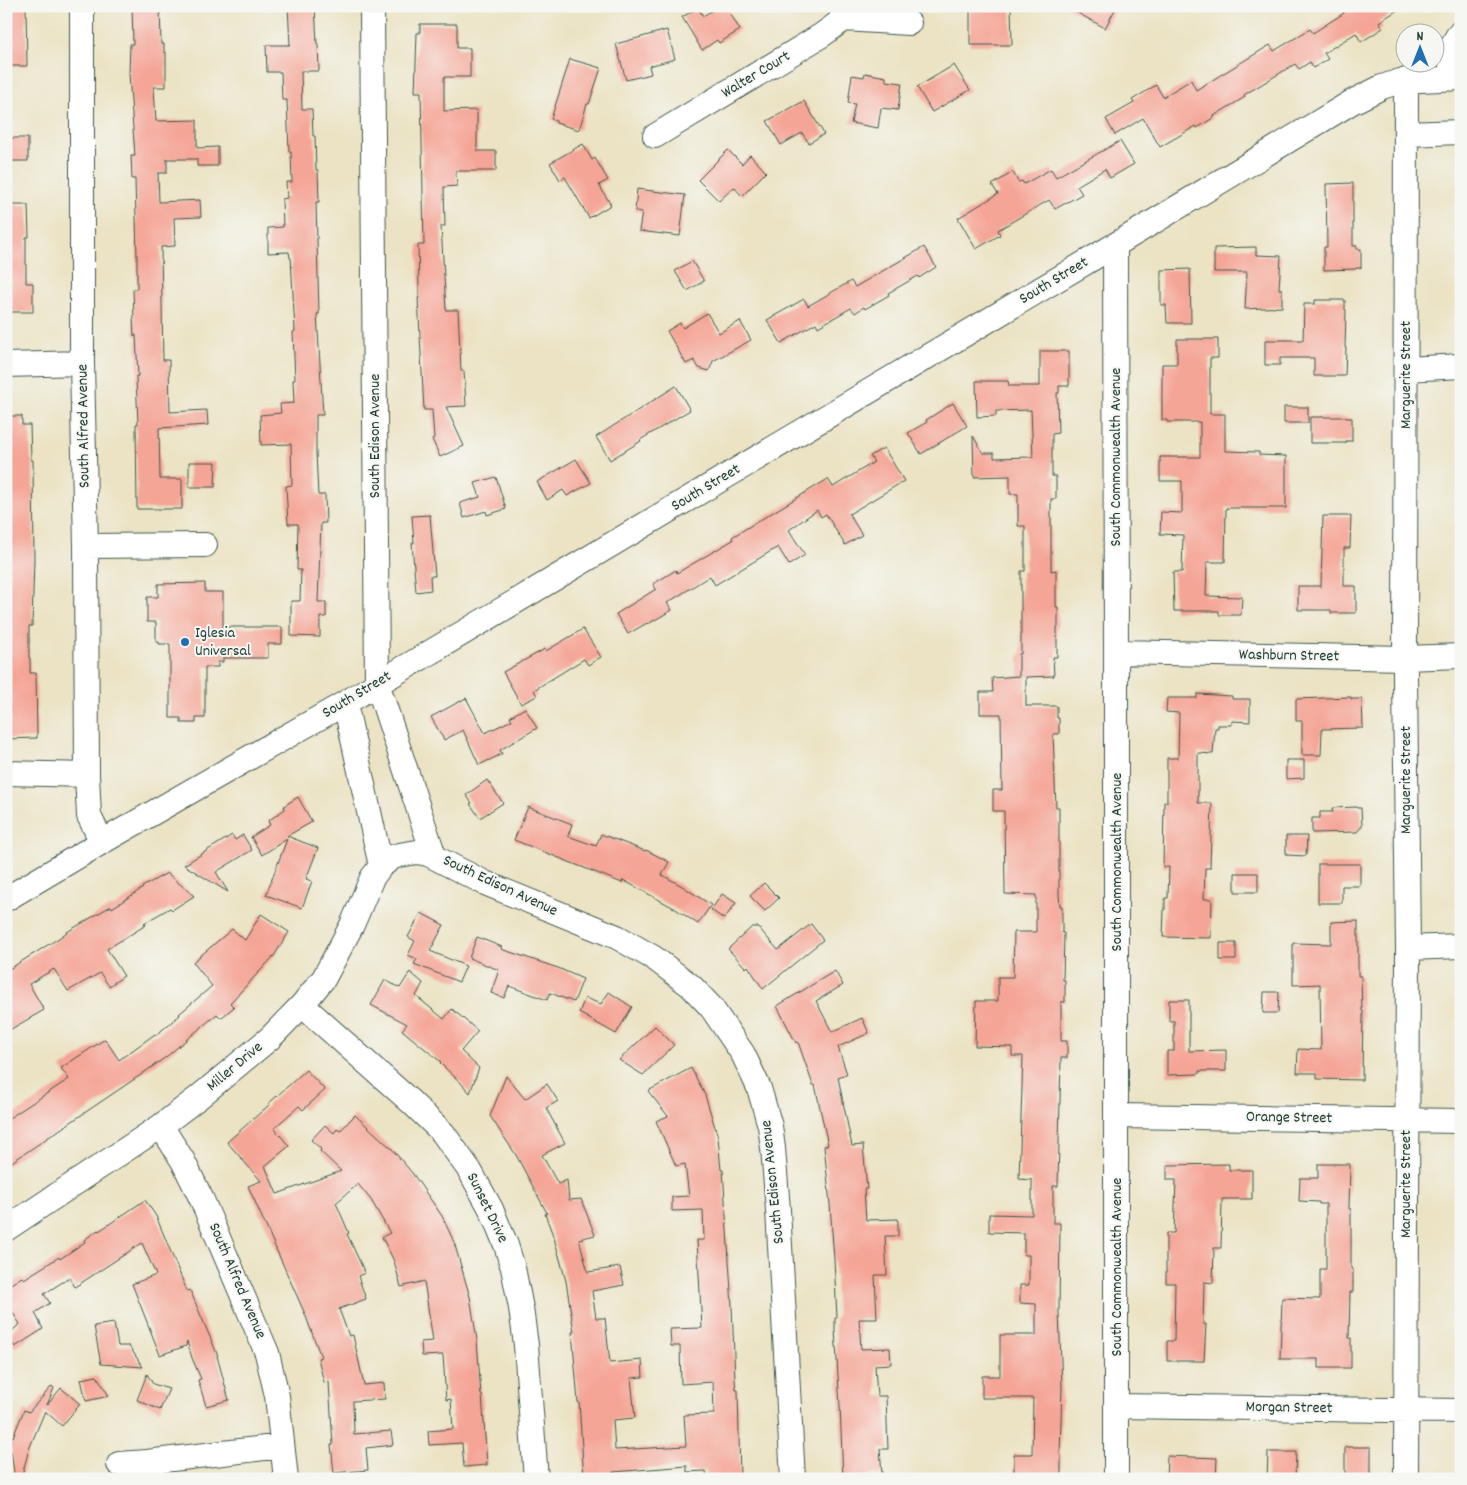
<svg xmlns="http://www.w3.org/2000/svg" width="1467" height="1485" font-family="Dekko,sans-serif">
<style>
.building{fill:#f5a596}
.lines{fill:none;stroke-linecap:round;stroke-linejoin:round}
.minor-casing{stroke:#3e564a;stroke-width:26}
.minor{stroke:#fff;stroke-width:24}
.poi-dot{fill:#1f6fb2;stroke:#f6f6f2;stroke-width:2}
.labels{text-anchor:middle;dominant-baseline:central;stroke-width:4;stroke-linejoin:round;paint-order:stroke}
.street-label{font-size:16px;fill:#1f3d34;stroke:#f6f6f2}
.poi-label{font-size:16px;fill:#1f3d34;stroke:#f6f6f2;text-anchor:start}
</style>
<rect width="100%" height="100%" fill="#f6f6f2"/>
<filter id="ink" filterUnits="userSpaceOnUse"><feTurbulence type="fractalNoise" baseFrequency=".02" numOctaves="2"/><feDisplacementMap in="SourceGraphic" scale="10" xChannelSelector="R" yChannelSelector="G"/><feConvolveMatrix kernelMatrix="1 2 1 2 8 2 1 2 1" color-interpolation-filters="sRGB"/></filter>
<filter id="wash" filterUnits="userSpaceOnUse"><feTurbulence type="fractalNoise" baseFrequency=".0096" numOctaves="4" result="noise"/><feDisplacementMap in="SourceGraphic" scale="20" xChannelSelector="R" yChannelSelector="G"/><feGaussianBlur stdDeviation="1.12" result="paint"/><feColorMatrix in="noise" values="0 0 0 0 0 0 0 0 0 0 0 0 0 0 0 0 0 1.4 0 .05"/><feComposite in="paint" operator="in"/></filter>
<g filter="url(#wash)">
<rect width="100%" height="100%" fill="#ebe3c4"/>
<g id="blocks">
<path class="building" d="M6,6H26L27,66H6Z
M132,6H160L161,44H164V52H166V87H154L156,121L197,120V148L218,147V166H197V159H167V173H158L159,202L200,200L201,217L174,218L175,246L161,247L163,360H169L170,412L207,410L208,425L159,428L160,479H182V509H137L136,424H138L136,376H138L136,335L134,336L133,319H134L133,289H137V258L135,179H132L131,156H135L129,74L130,44H133Z
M288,6H315L317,44H318L319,71H301L302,109H312L313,136H315L316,170H318L319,202H316L319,314H317L323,415H316V453L318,495H325L326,523H321L318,602H326V617H320V637L291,636V601H300L301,570H297L298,524H288L286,486L292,485L291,444L261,445L260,415L281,413L280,404L294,403L293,380H295L293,332L295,331L291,258H290L289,252L268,253V228L283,227L282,199L287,198L286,182H292L291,152H289L287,100H282L281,72H267L266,45H290Z
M719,6H726L740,30L719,43L717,40L702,50L682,17L698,8L703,16Z
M970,6H1011L1012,45H970Z
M1065,6H1117L1105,28Z
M1340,6H1404L1379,22L1383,28L1361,42L1356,33L1324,53L1328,59L1313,68L1310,62L1299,69L1295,64L1244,95L1245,97L1212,117L1213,118L1197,128L1196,126L1160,147L1143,118L1115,135L1106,119L1134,103L1132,100L1156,85L1163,97L1191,80L1196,90L1270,45L1274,51L1310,29L1313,33L1344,13Z
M420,24H457V48H470V77H444V111L477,110V151H496V171H456L457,186L444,187L445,226H441L446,310H458L461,371H464L466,406L446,407L464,446L440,457L432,439L434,438L432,410H424L418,298H419V288L418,245H424L421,92H415L417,33H420Z
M667,30L675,59L649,66L651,74L626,80L616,44Z
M570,59L601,68L589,104H587L579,130L556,123V121L551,119Z
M954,65L970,90L932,112L917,87Z
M865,73L886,77V81L902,83L898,110L881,108L878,128L851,123L855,104L848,103L852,75L864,77Z
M804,101L824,134L809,143L802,133L781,145L767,121Z
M6,138H28V161H6Z
M1120,141L1134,164L1110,178L1105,169L1077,186L1082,194L1055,209L1049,200L998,230L1000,235L976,249L958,218L998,194L992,185L1013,172L1018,182L1022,181L1024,184L1051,169L1056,177Z
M583,144L592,160L595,158L608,180L599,185L611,205L589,218L565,177L560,180L550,163Z
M728,150L742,164L750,155L766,172L742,196L734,187L719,201L698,180Z
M1353,183V246H1357V249H1361V268H1356V269L1324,270V247H1327L1326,184Z
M637,189L685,195L680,236L639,231L642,212L635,211Z
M6,205H28L29,237H26V283H33V312H6Z
M924,247L936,267L919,278L918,276L888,293L889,295L865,309L864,307L855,313L851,308L818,327L816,323L781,343L767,320L804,299L808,306L851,281L855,287Z
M1256,247V255L1281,256L1279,289H1282V307L1245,309L1247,272H1214V248Z
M692,261L704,281L687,291L675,271Z
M1190,269L1191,323H1167L1166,305H1161V270Z
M1315,300H1345V310H1346L1345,348H1346L1345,376H1314V358H1280V365H1265V340H1303L1304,304H1315Z
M707,313L719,333L740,321L751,340L713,361L709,371L699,368L694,360L686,364L667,331L680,323L683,328Z
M1177,339H1218V358H1210V414H1225V451L1259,452V455L1286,456V508H1226L1225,562H1207L1206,596L1242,597L1241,615H1219V611H1174L1173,572H1182L1183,535L1160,534L1161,512L1182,513V481H1160V457H1200V422H1167V420H1162V364H1177Z
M1040,351H1069V386H1059V393H1057L1058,433L1052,434V476H1056V499H1051V571L1056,570V607H1058V627H1057V657H1053L1054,676L1026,677V706H1057V718H1059V734H1053L1056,807H1059V894L1060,906H1062V933H1064L1063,980H1065V1002H1061V1041H1067V1058H1061L1058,1186H1053V1223H1060L1059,1313L1062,1386L1060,1455H1061V1479H1021V1472H1014V1454H1032L1033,1398H982V1376H1000V1335H1036V1304L1020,1303V1285H1029V1255H1024V1233L989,1232V1214L1032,1215V1180L1019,1179L1023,1056H1012V1047L975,1046L976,1001H998V977H1013L1014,932H1036V895L1005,894L1004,811H993V790H1002L1001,714H980V692H993L992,678L1019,676V654H1021V571H1025V526H1018V494H1010V476L974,477L973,436L983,453H994V458L1033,457L1031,410L996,411V416L977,417L976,381H1008L1009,386H1040Z
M676,386L690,410L640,440L641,441L610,460L596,437Z
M953,403L967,426L921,454L908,433L927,422L926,420Z
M1284,407H1308V423H1284Z
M6,416H22V425H30L31,460H33L34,560L32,626H29V658H30V673H36L37,738L6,739V527H10V443H6Z
M1310,417H1346V418H1352V441H1346V443H1310Z
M884,448L904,481L849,514L862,535L845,545L826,514L821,517L817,510L789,530L805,555L789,565L778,547L715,585L710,576L667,603L672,610L648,624L647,623L628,634L616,614L656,589L653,584L676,570L677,573L733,540L732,537L828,479L833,487L874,462L870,456Z
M576,459L591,483L567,496L563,490L547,500L537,482Z
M189,462H216L215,487H189Z
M496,477L506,509L487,515L486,511L464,518L460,503L480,497L475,483Z
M430,515L435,576H430L431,590L416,592L412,543H414L412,516Z
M1323,516H1351L1350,548H1344V586H1356V613H1331V610H1298V586H1321Z
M205,583V592H223V627H282V644H268V658H223V662H218V667H205V718H196V723H181V718H170V644H159V642H156V622H147V597H158V584Z
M583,629L601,657L588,665L584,659L534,690L537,696L521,704L503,672L545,649L546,651Z
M1197,694L1232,696V699H1250V722L1232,721V725H1218V728H1215L1213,754L1198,753V803H1212L1210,868H1205L1204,899H1212L1211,938L1163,937L1164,910H1165V898H1168L1169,867H1163L1164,802H1167V758H1178L1179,713L1166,712L1167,698H1197Z
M1351,697V699H1362L1363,728L1322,729L1321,755H1302V721H1296V699Z
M466,698L485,733L512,720L510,717L525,708L537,728L500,750L502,754L479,765L463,730L444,740L431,717Z
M1286,760H1304V778L1286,779Z
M487,780L503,803L480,818L470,804L472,803L466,795Z
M298,797L312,822L287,836L318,848L306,879L312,881L302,908L266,895L287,839L262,855L251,837L270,825L268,821L285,809L284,806Z
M528,807L572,824L568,836L596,846L601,834L645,851L646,850L669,862L662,875L682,886L711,905L698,924L674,908L623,880L622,883L514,840Z
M1357,807V808H1361L1362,826L1357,832L1312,833V818H1320V812H1333L1332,808Z
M232,835L235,840L243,835L252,850L216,872L228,892L184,865Z
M1286,836H1307L1306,856L1286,855Z
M1318,864H1360V886H1342V903H1318Z
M167,873L194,896L172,910L170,908L144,923L146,925L107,949L124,976L109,986L100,973L68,991L54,969L29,984L44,1010L6,1032V971L59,938L67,932L111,906L112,908L143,888L142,887Z
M1235,873H1258V892H1235Z
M764,883L779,898L765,911L750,896Z
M722,894L736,903L724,919L711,910Z
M421,913L444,925L430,951L466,966L459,982L414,964L417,959L408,955L415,941L408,937Z
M261,914L289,932L274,956L230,1003L234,1007L221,1018L217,1014L166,1057L142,1074L6,1166V1120L69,1079L61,1068L105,1039L119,1060L155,1034L156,1035L180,1015L179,1014L212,986L193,962L232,929L245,940Z
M1358,921V976H1361L1362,1011H1363L1362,1080L1317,1079V1073H1297L1298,1049L1321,1050L1320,984L1293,985V943L1331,944V922Z
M811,924L823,940L763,989L748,966L746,968L728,949L752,927H758L778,950Z
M477,937L502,947L501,949L558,968L583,979L574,1002L550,993L547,1000L509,986L504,998L491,993L499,970L469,958Z
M1220,943H1236V960H1220Z
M835,971L843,985L816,1001L832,1032L862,1018L869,1033L838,1047L847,1074L838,1077L852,1146L863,1145L867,1189H864L866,1220L898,1219V1236H885L887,1275H875L877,1319H859L861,1349L890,1348L891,1364L875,1365L877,1396H886L888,1449H880L882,1474L867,1475V1477L843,1478L840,1406L835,1330V1318H837L834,1259L830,1204L824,1146L828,1145L815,1085H813L798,1042L796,1043L777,1006Z
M410,972L423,983L416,996L444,1019L452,1009L478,1031L461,1051L479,1068L470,1093L461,1083L440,1063L441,1062L402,1030L407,1024L371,1005L385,980L400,988Z
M609,992L632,1007L616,1034L579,1013L585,998L601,1004Z
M1264,992H1279L1278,1013H1263Z
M1169,1000H1189V1051L1226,1050V1071H1199V1074L1167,1075V1051H1174V1021H1169Z
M655,1026L674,1045L643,1075L619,1060Z
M691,1068L705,1095L718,1137L721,1170H723L732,1306L735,1380L736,1390H738L740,1479H707L706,1471L687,1472V1466L614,1472L615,1479H584L579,1402H578L572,1332H574L566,1281L554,1238L545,1214L547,1213L516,1155L490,1116L506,1076L525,1099L547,1084L558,1101L546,1108L565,1143L542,1155L558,1184L567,1180L569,1200L581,1199L595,1235L579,1239L588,1272L620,1267L624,1285L592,1291L596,1318H605L610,1363L642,1360L643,1377L631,1378L635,1418L613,1420L615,1450L686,1446L684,1415L714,1414L713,1382L681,1384L680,1346H671L670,1329L702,1328L697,1240H704L703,1210L672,1211V1197L689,1196L685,1164L676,1166L656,1121L668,1116L648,1091Z
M306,1070L325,1090L303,1110L299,1106L274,1128L289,1146L265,1166L277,1194L341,1171L320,1151L321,1149L311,1140L325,1125L334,1133L337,1129L340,1131L355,1115L392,1149L413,1174L442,1216L454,1242L470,1297L477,1340L481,1395H482L487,1465L464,1467L462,1443L429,1445L428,1431L453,1429L451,1399L446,1400L443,1355L422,1356L421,1342L433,1341L424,1281L401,1287L394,1261L382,1237L390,1233L371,1200L358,1184L336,1203L349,1233L347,1234L365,1273L358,1276L366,1299L339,1309L349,1336L353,1335L364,1385L384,1383L385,1399L353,1401L354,1434L391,1431L393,1445L366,1448L368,1470L334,1473L331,1445H333L329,1382L324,1383L318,1358L321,1357L305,1314L248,1186L261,1181L227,1142L269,1105L268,1104Z
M1229,1164V1170H1252V1199H1222L1221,1248H1214L1213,1283L1204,1282L1203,1324H1206L1204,1361H1167V1341H1174L1175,1283H1166V1233H1174L1176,1180H1167V1165Z
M1318,1164H1350L1349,1209H1351V1269H1353V1292H1350L1349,1338H1351V1368H1319V1359H1280L1282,1298L1320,1299V1269H1326V1204H1319V1202L1299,1201L1300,1178H1318Z
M145,1200L156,1216L187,1291L190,1290L218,1356H217L229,1400L206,1406L198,1380L201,1379L192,1358L187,1341L186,1346L160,1355L132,1284L156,1275L142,1243L75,1287L69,1278L44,1294L50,1303L35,1313L43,1329L15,1347L6,1336L20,1324L6,1302V1287L22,1277L24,1279L59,1257L60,1259L85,1242L84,1240L98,1230L99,1231Z
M114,1323L118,1346H129L143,1367L101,1364L94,1326Z
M147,1374L153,1384L169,1389L160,1410L137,1400Z
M97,1376L109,1396L86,1401L81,1379Z
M52,1386L54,1388L47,1405L61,1388L80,1404L62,1426L45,1411L29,1449L21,1479H15L11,1451L8,1450L12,1436L13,1437L24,1410L29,1412Z
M1345,1447H1371V1479H1345Z
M1268,1452H1296L1295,1479H1267Z
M1167,1456L1217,1458L1216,1479H1166Z"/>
</g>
</g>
<g filter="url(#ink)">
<use href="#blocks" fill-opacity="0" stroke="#3e564a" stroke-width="1"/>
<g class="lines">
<defs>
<path id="minor" d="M82,6V363L86,546L87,775L89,816L102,842
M372,6L377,683L434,856
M844,19L909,23
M1452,78C1451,60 1447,47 1461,32
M1406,134L1461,132
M655,136L822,35L844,19L840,6
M1115,245L1116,652V1479
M6,365L82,363
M1406,369L1461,366
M86,546L205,545
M1116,652L1405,658L1461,656
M345,703L381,866
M6,773L87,775
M6,899L102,842L345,703L1115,245L1352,102L1382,87L1400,81L1461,78
M1408,948L1461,946
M302,1005L411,1102L443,1133L470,1171L491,1209L506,1245L513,1268L521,1308L526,1345L536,1479
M1117,1116L1461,1121
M161,1126L183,1161L202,1200L267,1353L277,1396L286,1479
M6,1229L161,1126L199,1097L270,1038L302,1005L324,978L352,925L372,878L381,866L393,857L399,855L417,852L428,854L485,883L617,937L654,958L691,986L711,1007L743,1054L759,1088L770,1126L773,1148L778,1210L793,1479
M1117,1406L1461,1411
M119,1464L147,1462L282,1446
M1406,1479L1408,948L1405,677L1406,80"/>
</defs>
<use href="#minor" class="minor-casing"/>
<use href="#minor" class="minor"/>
</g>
</g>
<circle class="poi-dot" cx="185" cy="642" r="5"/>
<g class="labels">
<g class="street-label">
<text transform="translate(756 75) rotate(-31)">Walter Court</text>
<text transform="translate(1054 281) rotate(-31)">South Street</text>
<text transform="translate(1406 375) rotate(-90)">Marguerite Street</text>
<text transform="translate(84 426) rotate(-91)">South Alfred Avenue</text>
<text transform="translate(375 436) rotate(-90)">South Edison Avenue</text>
<text transform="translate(1116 457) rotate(-90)">South Commonwealth Avenue</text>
<text transform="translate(706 488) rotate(-31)">South Street</text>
<text transform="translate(1289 656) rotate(1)">Washburn Street</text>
<text transform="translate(357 695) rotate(-31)">South Street</text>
<text transform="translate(1406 780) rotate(-90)">Marguerite Street</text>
<text transform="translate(1117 862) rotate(-90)">South Commonwealth Avenue</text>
<text transform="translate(500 886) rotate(25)">South Edison Avenue</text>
<text transform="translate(235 1067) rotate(-40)">Miller Drive</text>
<text transform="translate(1289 1118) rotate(1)">Orange Street</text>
<text transform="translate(773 1182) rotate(-96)">South Edison Avenue</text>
<text transform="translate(1406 1184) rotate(-90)">Marguerite Street</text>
<text transform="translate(487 1208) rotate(64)">Sunset Drive</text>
<text transform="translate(1117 1267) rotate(-90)">South Commonwealth Avenue</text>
<text transform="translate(237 1281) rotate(67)">South Alfred Avenue</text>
<text transform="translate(1289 1408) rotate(1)">Morgan Street</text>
</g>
<g class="poi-label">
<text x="195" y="633">Iglesia<tspan x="195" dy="18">Universal</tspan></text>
</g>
</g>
<rect width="1467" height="1485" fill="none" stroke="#f6f6f2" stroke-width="25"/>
<g transform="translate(1420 48)"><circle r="24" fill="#f6f6f2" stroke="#a0aca6"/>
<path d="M0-4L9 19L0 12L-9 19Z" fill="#1f6fb2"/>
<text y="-8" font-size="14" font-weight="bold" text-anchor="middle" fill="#1f3d34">N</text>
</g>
</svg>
